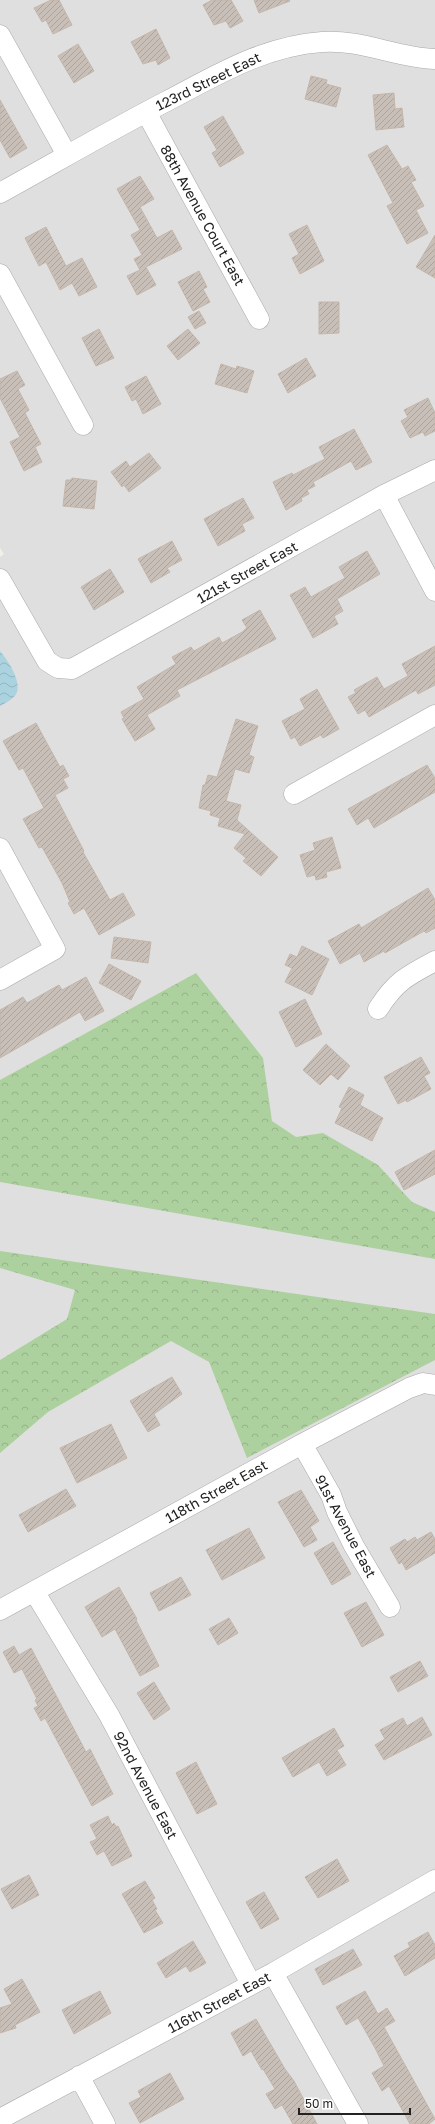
<svg xmlns="http://www.w3.org/2000/svg" width="435" height="2124" font-family="'Golos Text',sans-serif">
<style>
.residential{fill:#e0dfdf}
.forest{fill:url(#forest-crowns)}
.water{fill:url(#water-waves)}
.building{fill:url(#building-hatch);stroke:#c4b6ab}
.lines{fill:none;stroke-linecap:round;stroke-linejoin:round}
.minor-casing{stroke:#a9a9a9;stroke-width:21}
.minor{stroke:#fff;stroke-width:20}
.labels{text-anchor:middle;dominant-baseline:central;stroke-width:4;stroke-linejoin:round;paint-order:stroke}
.street-label{font-size:14px;fill:#222;stroke:#fff}
</style>
<defs>
<pattern id="forest-crowns" width="20" height="18" patternUnits="userSpaceOnUse"><rect width="20" height="18" fill="#add19e"/><path d="M2 6a3 3 0 1 1 6 0M12 15a3 3 0 1 1 6 0" fill="none" stroke="#95b388"/></pattern>
<pattern id="water-waves" width="16" height="10" patternUnits="userSpaceOnUse"><rect width="16" height="10" fill="#aad3df"/><path d="M0 5q4-4 8 0t8 0" fill="none" stroke="#92b5bf"/></pattern>
<pattern id="building-hatch" width="6" height="6" patternUnits="userSpaceOnUse"><rect width="6" height="6" fill="#c7bfb8"/><path d="M-1 1l2-2M0 6l6-6M5 7l2-2" fill="none" stroke="#aba49e"/></pattern>
</defs>
<rect width="100%" height="100%" fill="#f2efe9"/>
<path class="residential" d="M0,0H435V2124H0V557L4,554L0,548Z"/>
<path class="forest" d="M196,973L263,1058L272,1121L296,1137L323,1133L378,1165L412,1202L435,1212V1259L0,1182V1080Z
M0,1251L435,1314V1360L247,1458L209,1362L171,1341L48,1412L0,1453V1360L67,1319L75,1290L0,1268Z"/>
<path class="water" d="M0,651C7,659 21,680 17,692C14,699 6,703 0,706Z"/>
<path class="building" d="M51,0H59L72,25L53,34L46,20L42,22L34,8Z
M212,0H231L243,21L230,28L226,21L214,25L203,5Z
M254,0H289L290,1L259,13Z
M156,29L170,58L158,65L156,60L143,64L131,42Z
M78,44L94,71L74,83L58,56Z
M311,76L327,80L326,84L341,88L336,107L305,99Z
M394,93L395,109L402,108L404,127L376,130L373,95Z
M0,100L27,148L10,158L0,140Z
M223,116L244,153L220,167L212,153L217,150L204,127Z
M387,145L402,169L408,166L416,180L411,182L424,206L416,210L428,233L407,244L387,206L393,203L368,155Z
M140,176L154,199L140,207L157,238L172,230L182,249L146,267L156,285L137,295L127,276L140,270L134,259L142,255L131,235L140,230L117,189Z
M307,225L324,261L300,274L292,258L299,254L289,234Z
M46,227L66,266L82,258L97,287L79,296L72,283L60,290L46,262L39,266L25,238Z
M435,235V278L416,267Z
M199,271L207,287L203,289L210,302L193,311L178,282Z
M319,302H339V333L319,334Z
M199,311L206,323L195,329L188,317Z
M99,329L114,358L96,366L82,338Z
M188,329L200,343L178,360L167,346Z
M306,358L316,376L288,393L278,374Z
M221,364L236,369L237,366L254,371L247,393L215,384Z
M17,371L25,385L18,389L29,410L25,413L41,444L35,447L42,462L24,471L10,442L20,437L0,398V379Z
M146,376L161,404L143,414L136,399L132,401L125,387Z
M428,398L435,413V431L425,436L423,432L410,438L401,421L408,417L404,410Z
M354,429L372,462L356,470L351,461L313,482L315,486L307,490L309,494L301,498L302,501L286,510L273,482L292,473L293,475L325,459L319,447Z
M149,453L161,468L129,492L124,485L122,487L111,472L126,461L130,467Z
M72,478L97,481L94,509L63,506L66,480H71Z
M243,498L254,518L242,524L245,531L218,546L204,519Z
M172,541L182,560L167,568L170,572L151,583L138,559Z
M367,551L380,574L337,599L343,611L334,616L338,624L313,638L290,595L305,587L311,597L345,578L339,567Z
M110,569L124,592L94,610L81,587Z
M260,610L276,639L177,690L180,696L147,715L155,729L135,741L122,719L124,718L121,712L144,699L137,687L176,664L172,657L191,647L194,651L219,637L222,643L244,631V630L247,628L242,620Z
M435,646V685L418,694L416,690L369,717L365,710L358,714L348,697L356,693L354,690L377,677L384,689L408,676L402,664Z
M317,689L339,729L323,738L321,735L300,746L295,737L291,739L282,721L305,709L300,699Z
M236,719L258,726L249,755L254,757L249,773L235,769L226,801L241,805L237,820L278,857L261,876L243,861L246,858L234,848L245,834L218,826L220,818L210,815L211,811L199,808L203,785H205L208,775L217,777Z
M36,723L60,767L63,765L69,776L63,779L68,788L55,795L84,851L83,852L110,900L123,893L135,915L99,935L84,908L74,914L68,903L70,902L62,883L42,847L39,848L23,819L44,808L23,768L19,770L3,741Z
M427,765L435,778V792L374,828L368,818L357,825L348,809Z
M332,837L341,868L326,872L327,877L316,880L315,875L307,877L300,855L315,850L313,843Z
M428,888L435,900V928L426,933L424,931L385,953L384,951L364,962L360,953L340,964L328,941L359,924L361,928Z
M114,937L151,942L148,963L111,958Z
M302,946L329,959L312,995L285,982L292,968L285,965L290,954L297,957Z
M109,964L141,981L131,1000L99,983Z
M86,977L104,1011L85,1021L80,1012L0,1058V1010L23,997L27,1003L59,985L62,990Z
M305,999L322,1034L296,1047L279,1012Z
M326,1044L350,1066L338,1080L331,1074L320,1085L303,1070Z
M421,1057L430,1073L424,1076L431,1089L407,1102L406,1100L398,1104L384,1077Z
M349,1087L364,1095L360,1105L383,1118L372,1141L335,1123L342,1108L339,1107Z
M435,1150V1174L404,1190L395,1172Z
M172,1377L182,1394L154,1414L160,1425L148,1432L130,1401Z
M111,1424L127,1458L77,1483L60,1448Z
M66,1489L76,1506L28,1532L19,1515Z
M301,1490L319,1521L310,1527L317,1540L304,1547L278,1502Z
M249,1528L265,1558L222,1580L206,1550Z
M431,1532L435,1539V1553L406,1570L402,1562L399,1564L390,1548L405,1539L407,1542L415,1537L417,1540Z
M333,1542L351,1574L332,1585L314,1553Z
M181,1577L191,1595L159,1611L150,1593Z
M119,1587L137,1619L136,1620L159,1666L140,1676L115,1629L102,1637L85,1607Z
M366,1602L384,1635L362,1647L344,1613Z
M229,1618L238,1633L218,1645L209,1629Z
M14,1646L19,1655L31,1648L86,1752L90,1749L113,1794L92,1806L45,1718L41,1721L34,1708L38,1706L35,1700L37,1699L22,1669L14,1673L3,1652Z
M420,1661L428,1676L398,1692L390,1677Z
M154,1682L170,1709L154,1720L137,1693Z
M422,1717L432,1735L384,1760L375,1745L385,1739L380,1730L403,1718L407,1726Z
M334,1728L344,1746L337,1750L346,1765L327,1776L319,1762L293,1777L282,1758Z
M196,1762L217,1804L197,1814L176,1773Z
M108,1816L112,1825L114,1823L116,1827L118,1826L132,1856L112,1866L104,1851L97,1855L90,1842L97,1839L90,1825Z
M337,1859L349,1881L318,1898L305,1877Z
M29,1875L39,1895L12,1909L1,1889Z
M145,1881L155,1898L152,1900L157,1909L155,1910L163,1923L144,1933L122,1894Z
M264,1892L279,1919L261,1929L246,1902Z
M428,1932L435,1945V1958L405,1976L394,1956L410,1947L408,1943Z
M193,1941L206,1963L190,1972L186,1966L166,1978L157,1963Z
M353,1949L362,1965L323,1985L315,1969Z
M22,1979L40,2012L15,2025L16,2028L0,2033V2008L12,2004L4,1989Z
M100,1991L111,2013L74,2034L62,2010Z
M365,1991L378,2014L387,2008L395,2021L384,2027L435,2119L429,2124H410L389,2086L382,2091L372,2073L384,2066L375,2048L358,2018L346,2025L336,2007Z
M256,2019L285,2069L294,2081L317,2124H293L282,2105L275,2109L266,2094L275,2089L263,2069L262,2070L251,2051L243,2056L231,2033Z
M170,2073L184,2099L140,2123L129,2103L141,2097L138,2091Z"/>
<g class="lines">
<defs>
<path id="minor" d="M0,35L67,155
M146,112L259,319
M0,193C56,162 111,130 167,101C217,75 264,46 322,42C361,39 397,58 435,59
M0,274L83,425
M384,495L435,591
M0,579L47,661L58,668L72,669L384,495L435,470
M294,794L435,715
M0,848L55,949L0,980
M378,1009C396,981 407,976 435,961
M302,1444L331,1495L337,1512L354,1546L390,1607
M34,1591L109,1715L251,1984
M0,1610L302,1444L409,1388L423,1383L435,1385
M273,1973L358,2124
M79,2076L105,2124
M0,2119L273,1973L435,1880"/>
</defs>
<use href="#minor" class="minor-casing"/>
<use href="#minor" class="minor"/>
</g>
<g class="labels">
<g class="street-label">
<text transform="translate(208 81) rotate(-26)">123rd Street East</text>
<text transform="translate(203 215) rotate(61)">88th Avenue Court East</text>
<text transform="translate(247 572) rotate(-29)">121st Street East</text>
<text transform="translate(216 1491) rotate(-29)">118th Street East</text>
<text transform="translate(346 1526) rotate(62)">91st Avenue East</text>
<text transform="translate(146 1785) rotate(62)">92nd Avenue East</text>
<text transform="translate(219 2002) rotate(-28)">116th Street East</text>
</g>
</g>
<path d="M299 2108v6h111v-6" fill="none" stroke="#222222" stroke-width="2"/>
<text x="305" y="2108" font-size="12" fill="#222222" stroke="#ffffff" stroke-width="3" paint-order="stroke">50 m</text>
</svg>
